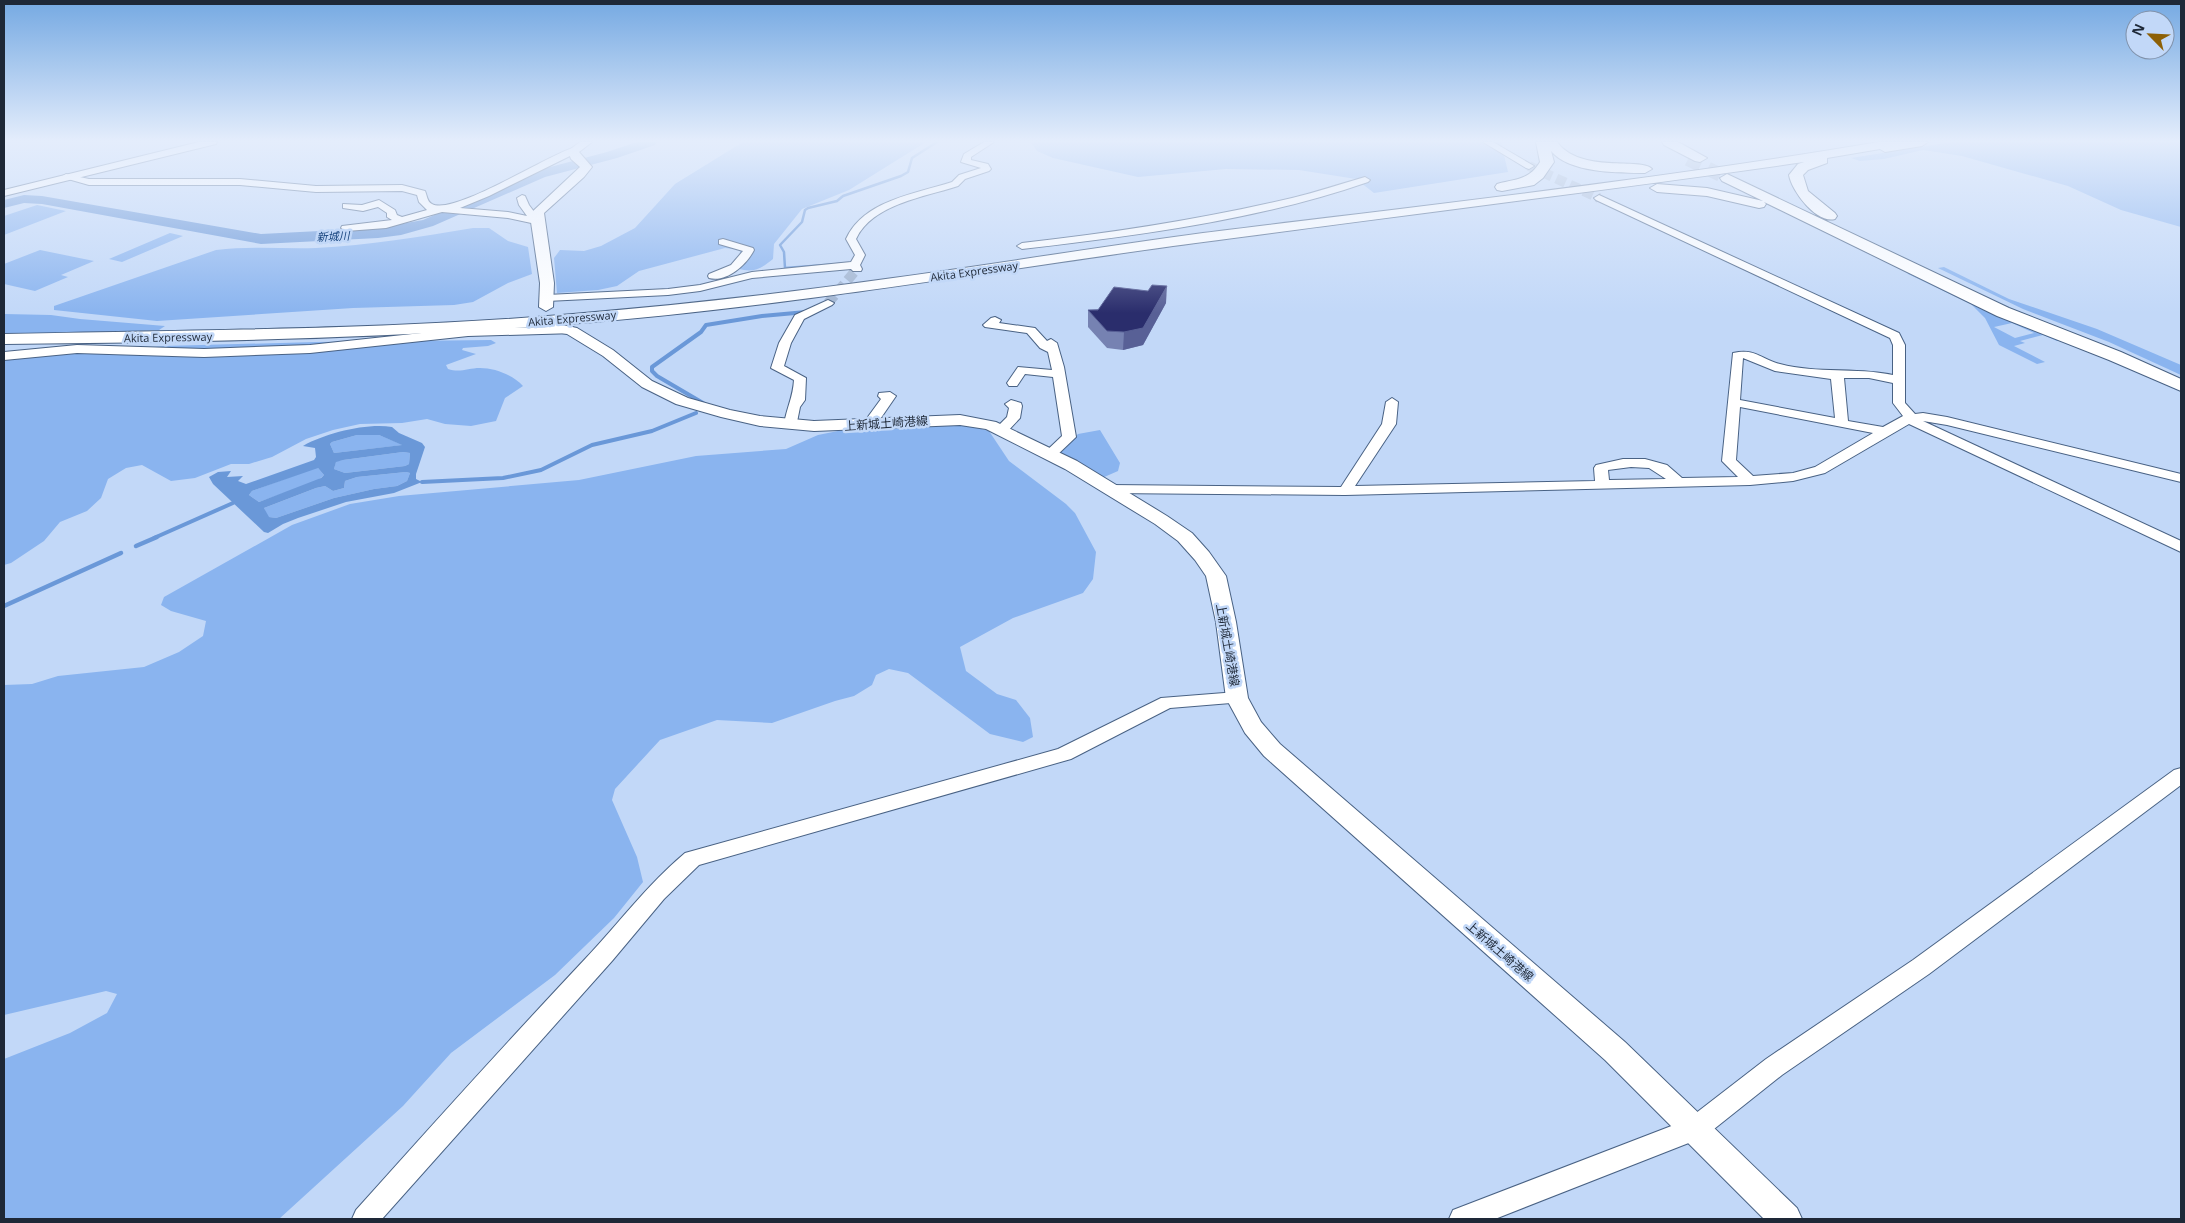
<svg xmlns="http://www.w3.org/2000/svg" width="2185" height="1223" font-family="'Open Sans','Noto Sans JP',sans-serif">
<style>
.green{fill:#8ab4ef;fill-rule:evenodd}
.water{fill:#6a98d8;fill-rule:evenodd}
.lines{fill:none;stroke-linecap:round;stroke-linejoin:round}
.stream-far2{stroke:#6a98d8;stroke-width:2.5}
.stream-far1{stroke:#6a98d8;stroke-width:4}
.stream{stroke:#6a98d8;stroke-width:4.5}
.river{fill:#6a98d8;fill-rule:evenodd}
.minor-tunnel{stroke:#a1b5d1;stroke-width:10;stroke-dasharray:10 5;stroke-linecap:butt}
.highway-tunnel{stroke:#a1b5d1;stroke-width:14;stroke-dasharray:14 8;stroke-linecap:butt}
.minor-casing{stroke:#496284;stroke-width:2}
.major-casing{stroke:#496284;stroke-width:2}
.highway-casing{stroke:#496284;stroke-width:2}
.minor{fill:#fff;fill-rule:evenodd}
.major{fill:#fff;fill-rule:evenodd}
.highway{fill:#fff;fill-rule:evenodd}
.wall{fill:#7682b2}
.shaded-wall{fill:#586096}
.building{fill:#2a2d6c;stroke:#586096}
.labels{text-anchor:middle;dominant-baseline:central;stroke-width:5;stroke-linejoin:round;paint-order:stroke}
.far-water-label{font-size:11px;font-style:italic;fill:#15427c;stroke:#c2d8f8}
.far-street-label{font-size:11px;fill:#1e2837;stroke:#c2d8f8}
.street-label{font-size:12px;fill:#1e2837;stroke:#c2d8f8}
</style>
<rect width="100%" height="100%" fill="#c2d8f8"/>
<path class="green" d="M743,142H926L849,190L802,209L774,244L773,259C762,268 754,273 739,269L740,250L725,248L639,271L617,286L598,290L557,293L554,258L560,250L584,251L601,246L635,228L675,184Z
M1031,142H1501L1508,172L1374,193L1356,179L1299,170L1226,169L1138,177L1053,158L1037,151Z
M1952,142H2181V227L2121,210L2068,186L1962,156L1923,150L1884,159L1860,161L1851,158Z
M37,205L66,211L4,235V216Z
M473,228H489L508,241L528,247L532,274L508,283L473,302L454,305L353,308L157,321L54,310V306L216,250C249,246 283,249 316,248C369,245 420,237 473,228Z
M170,233L183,236L122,262L109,259Z
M40,250L94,261L61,275L68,277L35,291L4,284V264Z
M1944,267L2009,299L2097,329L2181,365V375L2109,342L2023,309L1938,268Z
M1907,270L2063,339L2057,341L2043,335L2020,341L2025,343L2014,346L2045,362L2037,364L1999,345L1985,318L1971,304L1908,274ZM2012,323L2034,333L2015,338L1994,327Z
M4,314L51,315L80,319L165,326L159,330L4,336Z
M491,340L496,343L488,346L463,348L462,350L476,354L446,365L448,369C460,373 468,368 480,368C495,368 513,375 523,386L505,398L496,421L471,426L445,424L427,419L402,423L360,424L333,430L306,439L272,457L249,464H231L195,478L171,481L142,465L126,468L108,479L101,498L87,511L60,522L44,541L11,563L4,565V360L164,346L316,342Z
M952,425L970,426L989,431L1009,461L1066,504L1075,513L1096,552L1093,579L1083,593L1013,618L960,647L966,671L997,694L1016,700L1030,718L1033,737L1023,742L990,734L908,673L889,669L876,675L872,685L854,696L835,701L772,723L717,720L660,740L615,789L612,800L637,857L643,882L614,918L555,975L451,1053L403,1106L279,1219H4V1059L70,1033L107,1013L117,994L106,991L4,1015V685L32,684L58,676L144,667L179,652L203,636L206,621L171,611L161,605L164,597L292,525L350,504L399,496L579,480L696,456L786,449L818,435L838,431Z
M1100,430L1120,463L1118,471L1102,478L1058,453L1078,434Z
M357,435H379L403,445L334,453L330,444L332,442Z
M403,452L410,453L409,464L405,466L345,473L334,469L336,461L343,460Z
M315,468H318L324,475L317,481L259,502L249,495L252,491Z
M406,472L410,473L407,481L397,486L374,489L334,498L276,518L268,517L264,508L316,488L325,486L333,491L344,488L345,481L357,477Z"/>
<path class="water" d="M392,427L399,433L422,443L425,447L416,474V479L422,482L394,493L346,502L298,518L283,524L268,533L264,532L213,484L209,477L218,472L231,471L227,477L243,476L238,481L246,484L314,460L316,457L315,448L303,446C326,433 366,423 392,427ZM357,435H379L402,445L334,453L330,444L332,442ZM403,452L410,453L409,464L405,466L345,473L334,469L336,462L343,460ZM318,468L324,475L321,478L259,502L249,495L252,491ZM406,472L410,473L407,481L397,486L374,489L334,498L276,518L269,517L264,508L316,488L325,486L333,491L344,488L345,481L357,477Z"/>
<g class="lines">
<path class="stream-far2" d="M852,263L785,268L784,252L780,245L802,222L805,210L808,208L837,201L843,196L901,176L908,172L912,158L937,142
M794,313L806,312"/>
<path class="stream-far1" d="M703,403L657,376L652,371V367L701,332L706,325L762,316L806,312
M422,482L503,478L541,470L592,445L652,431L696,413
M154,538L233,503"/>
<path class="stream" d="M136,546L157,537
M4,606L121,553"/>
<path class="river" d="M637,142H657L655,145L617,158L545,177L433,226L401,235L378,238L261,244L42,204L24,203L4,208V200L24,195L42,196L261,234L378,228L423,220L535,171L607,152Z"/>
<path class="minor-tunnel" d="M1529,166L1599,198
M828,303L857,269"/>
<path class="highway-tunnel" d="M1688,159L1727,178"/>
<defs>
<path id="minor" d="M984,142H994L971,157V160L988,164L991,169L989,171L965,179L958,186C925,197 872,204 856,239L865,255L860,265L862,269L861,271H853L851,269L752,278L700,291L668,295L547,301L541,298L547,295L668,289L700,285L752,272L851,262L855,255L846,239C864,200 915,194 952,182L959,175L981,168L961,162L964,154Z
M1483,142H1493L1534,166L1529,169L1526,168Z
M573,148L576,149V153L489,196L460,208L508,212L527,216L519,205L517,198L522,195L525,196L529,205L541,221L536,224L508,218L442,212L386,228L346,231L341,228L342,226L392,220L387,217V213L378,207L363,211L343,208V204L362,205L379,200L395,210L397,215L402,217L427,210L419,202L417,195L402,191L316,192L240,185H89L61,177L66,174L89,179H240L316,186L402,185L425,191C427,195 427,202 432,204C453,216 546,156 573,148Z
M1365,177L1370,180L1368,182C1259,220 1136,236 1022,249L1017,246L1022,243C1113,233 1203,219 1292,198C1317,192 1340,184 1365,177Z
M1599,195L1899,333L1905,345V403L1915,414L1923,413L1947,417L2181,474V482L1947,425L1923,421L2181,541V552L1909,424L1825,473L1793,481L1750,485L1345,495L1109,493L1102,489L1109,485L1341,487L1382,424L1386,402L1392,398L1398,402L1396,424L1355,486L1595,481L1594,468L1596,465L1623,459H1645L1667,465L1682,478L1738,477L1722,461L1733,353C1756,348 1760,359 1780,364C1818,374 1855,367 1893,375V345L1890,338L1596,200L1594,198ZM1743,358L1775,371L1831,379L1835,418L1740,400ZM1844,378H1869L1893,383V403L1903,416L1883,427L1848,421ZM1740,407L1873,433L1815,467L1793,473L1753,476L1736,460ZM1631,467L1649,468L1666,479L1609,480L1608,470Z
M723,239L753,248L754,250C747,264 727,283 709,278L708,276L709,274L731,265L743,251L719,244V240Z
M828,300L834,303L832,305L804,319L791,343L784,366L806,378L805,400L800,407L796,427H786L784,424C787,407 793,397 794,380L771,368L779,343L795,315Z
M995,317L1001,320L999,323L1035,328L1047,341L1051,339L1057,343L1064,367L1076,437L1055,457L1050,458L1043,454L1062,436L1053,377L1025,374L1017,386H1009L1007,383L1018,367L1052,370L1048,352L1040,348L1027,333L985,327L983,325L991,318Z
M572,327L576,329L578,331L576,333L468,336L310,353L204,357L77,353L4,360V352L77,345L204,349L310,345L468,328Z
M890,392L896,396L874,428H864L862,425L881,399L878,396L879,393Z
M1011,400L1021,403L1022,406L1020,418L1006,433H996L994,430L1007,417L1009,408L1005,404Z
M1237,692L1243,694L1246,698L1243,702L1170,708L1071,759L699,865L664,899L612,961L382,1219H352L356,1210C432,1125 508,1041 586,958C619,923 648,884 685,853L1058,749L1161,698Z
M2181,768V785L1929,974L1782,1075L1704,1137L1495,1219H1449L1453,1210L1687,1120L1766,1059L1913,960L2174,770Z"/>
<path id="major" d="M199,142H217L216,144L4,196V190Z
M580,142H592L579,152L592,167L584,177L544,213L554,283L553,307L546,311L539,307L540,283L531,222L532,212L580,167L571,159L568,151Z
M549,319L554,320L557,324L577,328L613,350L652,381L688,398L730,410L760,416L814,421L960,415L996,422L1077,461L1167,516L1192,533L1209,552L1226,576L1236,622L1248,698L1261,722L1280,744L1625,1042L1797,1208L1802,1219H1764L1605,1060L1264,756L1245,733L1226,698L1216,622L1206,576L1195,560L1178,541L1155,524L1065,469L986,429L960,425L814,431L760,426L721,417L676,404L642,387L603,356L567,334L547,330L542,323Z"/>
<path id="highway" d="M1536,142H1557C1580,174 1642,157 1652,169L1645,173C1619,173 1569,173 1551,151L1554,162L1543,178L1534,185L1502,191L1497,190L1495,187L1497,184C1516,179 1529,180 1540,162Z
M1662,142H1678L1707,158L1700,162L1695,161L1664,145Z
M1879,142H1928L1922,146L1885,152L1880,149L1827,158V163L1808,170L1803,175L1808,191L1835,213L1837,216L1835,219C1817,224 1792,192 1789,175L1798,164L1804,162C1594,192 1383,218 1173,246C971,274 771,309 568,324C380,339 192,342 4,344V334C194,330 384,330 573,314C680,305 787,293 893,278C996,264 1099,247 1203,233C1428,205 1655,180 1879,142Z
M1727,174L2009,308L2121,352L2181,379V391L2109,360L1997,316L1764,202L1766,204L1764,207L1759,208L1707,196L1657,192L1650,188L1657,184L1707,188L1763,201L1722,181L1720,178Z"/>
</defs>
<use href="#minor" class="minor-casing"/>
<use href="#major" class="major-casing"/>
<use href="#highway" class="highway-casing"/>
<use href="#minor" class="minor"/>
<use href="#major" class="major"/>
<use href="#highway" class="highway"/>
</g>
<path class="wall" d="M1166,303L1143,345L1123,350L1107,348L1088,327V310Z"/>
<path class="shaded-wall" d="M1167,286L1166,303L1143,345L1123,350L1124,332Z"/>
<path class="building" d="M1152,285L1167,286L1143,328L1124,332L1107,331L1088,310H1098L1114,287L1148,291Z"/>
<linearGradient id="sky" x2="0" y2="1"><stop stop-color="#75a9e2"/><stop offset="0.45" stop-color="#e4edfc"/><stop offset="1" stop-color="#e4edfc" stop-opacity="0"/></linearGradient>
<rect width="2185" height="313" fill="url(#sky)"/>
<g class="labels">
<g class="far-water-label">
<text transform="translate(333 236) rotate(-3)">新城川</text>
</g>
<g class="far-street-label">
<text transform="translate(974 271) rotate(-8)">Akita Expressway</text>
<text transform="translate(572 318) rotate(-5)">Akita Expressway</text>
<text transform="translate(168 337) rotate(-1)">Akita Expressway</text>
</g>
<g class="street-label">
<text transform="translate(886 423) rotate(-4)">上新城土崎港線</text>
<text transform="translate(1228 645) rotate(80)">上新城土崎港線</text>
<text transform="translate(1500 951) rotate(41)">上新城土崎港線</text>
</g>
</g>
<rect width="2185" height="1223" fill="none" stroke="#1e2837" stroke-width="10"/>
<g transform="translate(2150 35) rotate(294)"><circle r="24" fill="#c2d8f8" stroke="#8092ab"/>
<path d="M0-4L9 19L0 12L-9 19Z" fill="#8d6006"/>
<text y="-8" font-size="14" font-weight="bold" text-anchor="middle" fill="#1e2837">N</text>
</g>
</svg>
